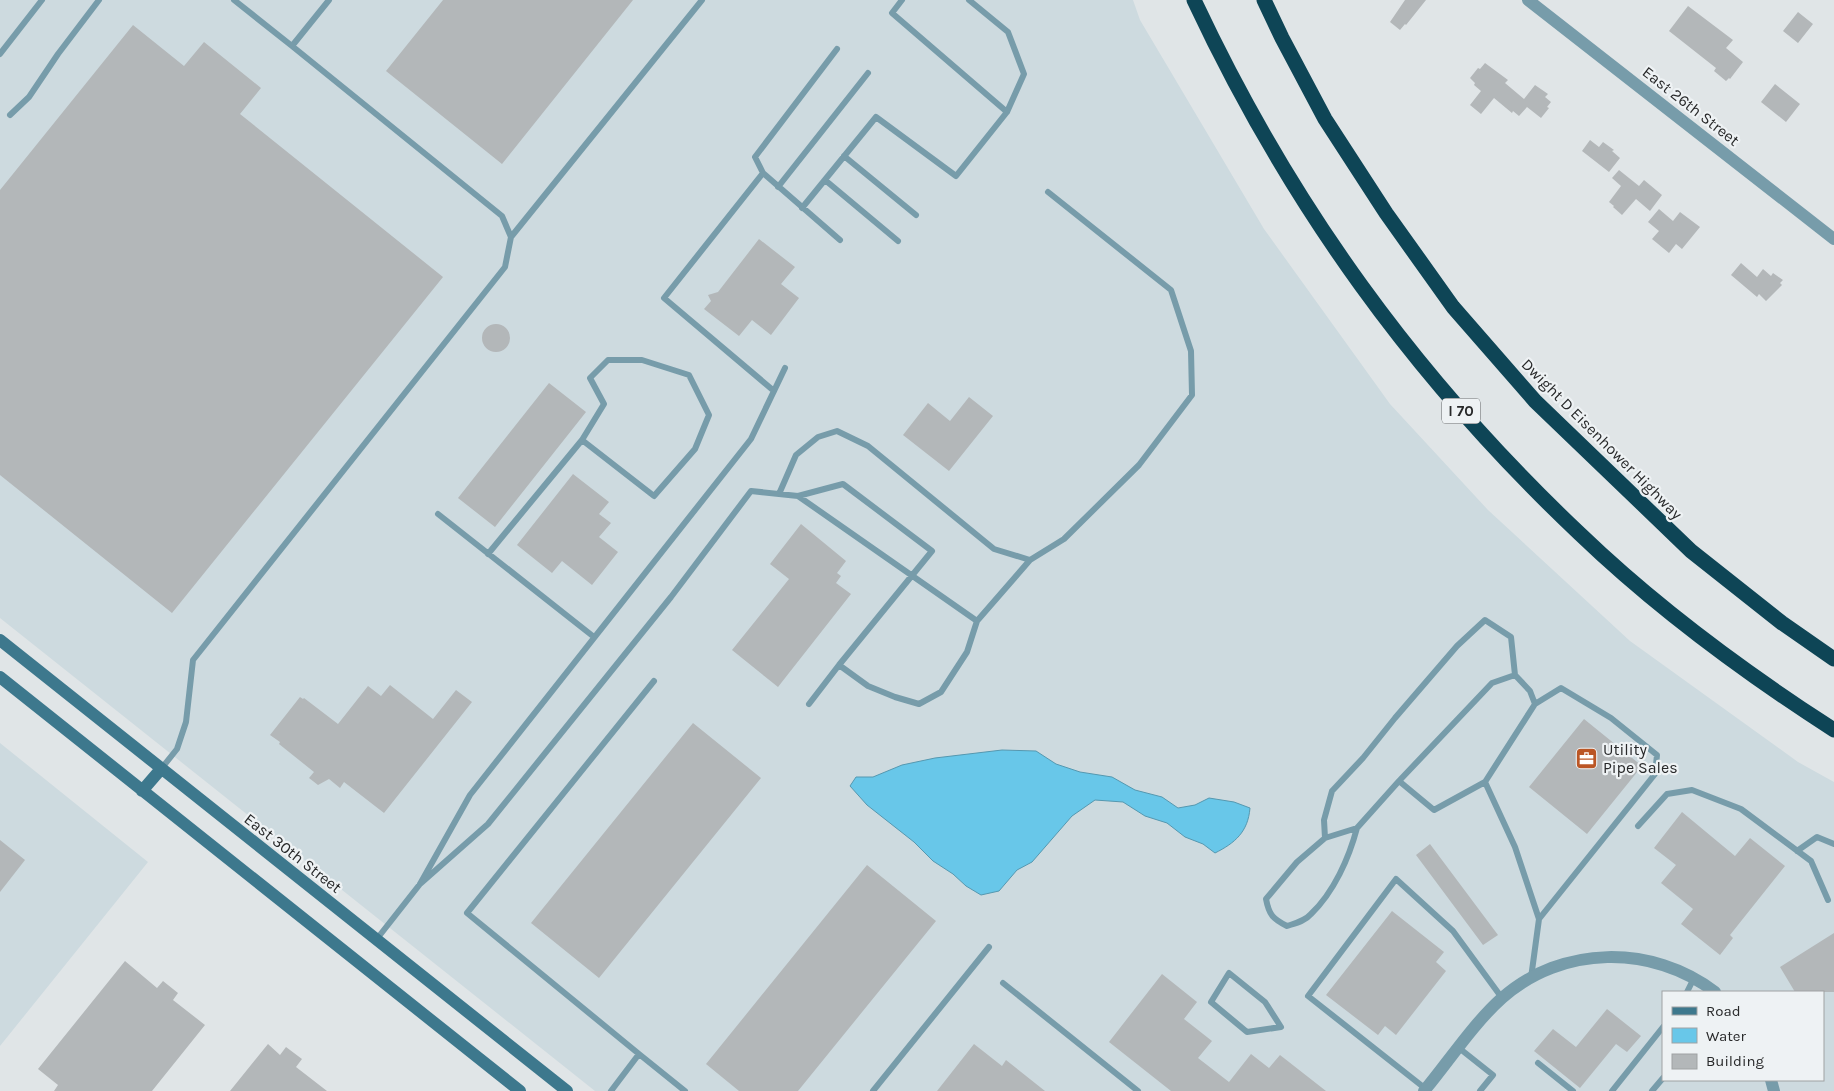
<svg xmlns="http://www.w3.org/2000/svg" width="1834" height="1091" font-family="Karla,sans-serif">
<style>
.built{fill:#cddadf;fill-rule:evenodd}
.water{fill:#68c7e9;stroke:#5598b0}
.building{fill:#b3b7b9}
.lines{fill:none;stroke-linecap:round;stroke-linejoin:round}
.service{stroke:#779caa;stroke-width:6}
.minor{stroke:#779caa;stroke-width:12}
.secondary{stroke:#3d788d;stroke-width:12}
.motorway{stroke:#0e4556;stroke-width:15}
.labels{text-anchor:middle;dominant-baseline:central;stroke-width:4.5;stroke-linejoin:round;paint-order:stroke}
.shield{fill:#eef2f4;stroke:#636567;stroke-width:1}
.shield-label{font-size:15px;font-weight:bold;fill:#28292a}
.street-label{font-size:16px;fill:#28292a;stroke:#eef2f4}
.poi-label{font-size:16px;fill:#28292a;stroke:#eef2f4;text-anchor:start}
</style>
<rect width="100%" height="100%" fill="#e0e5e7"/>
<path class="built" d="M0,0H1133L1140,20L1264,229L1390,404L1488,510L1630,641L1798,762L1834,782V1091H595L0,618ZM1663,992H1823V1080H1663Z
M0,743L148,862L0,1046Z"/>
<path class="water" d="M1002,750L1036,751L1056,764L1080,772L1112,777L1135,790L1162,797L1178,808L1195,805L1209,798L1234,802L1250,808C1248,832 1235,843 1215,853L1203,844L1185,837L1167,823L1145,816L1123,802L1095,800L1072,816L1032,862L1017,870L999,891L981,895L966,886L953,874L933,861L914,842L867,805L850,786L856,777H873L902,765L935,758Z"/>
<path class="building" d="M443,0H633L502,164L386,71Z
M1405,0H1426L1406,25L1405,24L1400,30L1390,22Z
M1688,6L1733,40L1726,48L1743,62L1730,79L1729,78L1726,81L1714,71L1716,68L1669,31Z
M1798,12L1813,24L1798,43L1783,31Z
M133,25L184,66L204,42L261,88L240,114L443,277L172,613L0,475V190Z
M1485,63L1508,80L1505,83L1524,99L1535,85L1548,94L1545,97L1551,102L1547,107L1549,108L1541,118L1527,107L1519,116L1513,111L1512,113L1494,98L1481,114L1470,105L1481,91L1474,85L1475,83L1470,78L1478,68L1480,69Z
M1775,84L1800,104L1786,122L1761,102Z
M1590,140L1599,147L1603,142L1614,150L1612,151L1620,158L1609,172L1582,151Z
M1619,170L1639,186L1644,180L1662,195L1650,211L1636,199L1622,215L1613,207L1614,206L1609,202L1621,186L1612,178Z
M1659,209L1673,221L1680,212L1700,227L1682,249L1676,244L1669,253L1652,239L1659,231L1648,222Z
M759,239L795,267L781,284L799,298L771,335L752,320L739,336L704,309L711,301L708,295L718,292Z
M1741,263L1757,277L1763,269L1771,276L1773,273L1783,280L1780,283L1782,285L1766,301L1759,294L1757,297L1731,275Z
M482 338a14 14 0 1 1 28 0a14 14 0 1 1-28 0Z
M549,383L586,412L495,527L458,498Z
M969,397L993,416L949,471L903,435L928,403L950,421Z
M573,474L609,502L599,514L611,523L599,537L618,552L592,585L562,561L552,573L517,545Z
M801,524L846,561L837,573L841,576L836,583L851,594L778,687L732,650L789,579L770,564Z
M390,685L433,719L456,690L472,702L384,813L344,782L340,788L329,779L318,785L309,778L314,772L279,744L280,742L270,735L300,697L303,699L304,698L338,724L368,686L381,696Z
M1584,719L1642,766L1587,834L1529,787Z
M693,723L761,778L599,978L531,923Z
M1682,812L1735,856L1750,838L1785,866L1730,935L1733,938L1720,955L1681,924L1693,909L1661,883L1676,865L1654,848Z
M0,840L25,860L0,892Z
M1430,844L1498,935L1483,945L1416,855Z
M867,865L936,921L798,1091H739L706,1064Z
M1392,911L1444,952L1436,962L1446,971L1396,1035L1385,1026L1378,1035L1326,995Z
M1834,933V992H1795L1780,967Z
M125,961L157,988L163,981L178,993L173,1000L205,1025L152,1091H54L58,1085L38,1069Z
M1162,974L1197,1002L1184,1019L1212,1041L1198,1058L1229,1082L1251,1054L1269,1068L1280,1055L1326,1091H1171L1109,1042Z
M1607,1009L1641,1036L1627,1052L1616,1044L1580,1088L1534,1051L1553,1029L1576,1047Z
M268,1044L280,1055L286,1047L302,1059L296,1067L327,1091H230Z
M974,1044L1002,1066L1006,1060L1045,1091H937Z"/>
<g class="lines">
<path class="service" d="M234,0L292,46L329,0
M902,0L892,13L1007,112
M0,54L42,0
M10,115L29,97L58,54L99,0
M844,156L916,215
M763,173L755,157L837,49
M825,180L898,241
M778,187L868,73
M802,208L876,117L956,176L1007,112L1024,74L1008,32L969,0
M511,237L702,0
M774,391L664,298L763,173L840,240
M779,494L796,455L818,437L837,431L868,446L994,549L1030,560L977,621
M438,514L594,637
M488,554L582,440L654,496L695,449L709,415L689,375L642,360H608L590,378L604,404L582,440
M1030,560L1064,539L1139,465L1192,395L1191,351L1171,290L1048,192
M809,704L839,665
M161,769L177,749L186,722L193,660L505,267L511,237L502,216L292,46
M1399,781L1492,683L1515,675L1530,691L1535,704
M1485,782L1535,704L1561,688L1611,718L1657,755L1655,774L1539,919
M1638,826L1667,794L1692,790L1741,809L1811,861L1828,900
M1357,828C1349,858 1334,892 1311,914C1305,921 1296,923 1287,926C1273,919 1269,915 1266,899L1297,862L1325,838L1357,828L1399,781L1434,810L1485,782L1515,847L1539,919L1531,978
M1325,838L1324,820L1332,791L1363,758L1395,718L1457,646L1485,620L1511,637L1515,675
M1797,851L1817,837L1834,844
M420,884L488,824L671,597L751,491L798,496L977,621L967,652L941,692L919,704L895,697L868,686L839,665L932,551L843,484L798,496
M376,940L420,884L470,795L751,439L785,368
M1229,973L1265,1002L1281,1027L1247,1032L1211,1002Z
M1003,983L1138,1091
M1687,992L1694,978
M1459,1048L1493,1075L1480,1091
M639,1054L467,913L654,681
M1538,1063L1573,1091
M1426,1089L1308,996L1396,879L1453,931L1502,998
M611,1091L639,1054L685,1091
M873,1091L989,947
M1612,1091L1663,1027
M1652,1091L1663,1078"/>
<path class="minor" d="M1528,0L1834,239
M1771,1080L1774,1091
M1424,1091C1449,1061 1473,1024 1502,998C1562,945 1652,944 1715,992"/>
<path class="secondary" d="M0,640L567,1091
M0,677L520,1091
M142,791L161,769"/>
<path class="motorway" d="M1194,0C1290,205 1415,378 1580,534C1657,608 1744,672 1834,730
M1264,0L1282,38L1325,119L1386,213L1453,307L1535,401L1691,551L1782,623L1834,659"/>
</g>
<defs>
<symbol id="office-square" viewBox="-11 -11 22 22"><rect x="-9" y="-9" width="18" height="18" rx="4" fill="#bb5625" stroke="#eef2f4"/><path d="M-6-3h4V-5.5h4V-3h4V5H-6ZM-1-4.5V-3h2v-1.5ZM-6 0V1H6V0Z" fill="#fff"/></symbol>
</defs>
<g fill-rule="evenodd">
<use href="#office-square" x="1574" y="746" width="25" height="25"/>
</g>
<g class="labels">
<rect class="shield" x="1442" y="398.5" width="38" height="25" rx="4"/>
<g class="shield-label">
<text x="1461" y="411">I 70</text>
</g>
<g class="street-label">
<text transform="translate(1691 106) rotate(38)">East 26th Street</text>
<text transform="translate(1602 439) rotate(45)">Dwight D Eisenhower Highway</text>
<text transform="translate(293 853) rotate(38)">East 30th Street</text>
</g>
<g class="poi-label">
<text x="1603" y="749">Utility<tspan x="1603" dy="18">Pipe Sales</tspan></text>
</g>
</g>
<rect x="1662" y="991" width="162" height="90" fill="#eef2f4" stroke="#9fa2a3"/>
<rect x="1672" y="1007" width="25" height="8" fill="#3d788d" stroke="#9fa2a3"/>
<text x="1706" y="1016" font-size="15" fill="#28292a">Road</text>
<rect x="1672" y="1028" width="25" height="15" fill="#68c7e9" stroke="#9fa2a3"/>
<text x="1706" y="1041" font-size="15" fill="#28292a">Water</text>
<rect x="1672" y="1054" width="25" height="15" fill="#b3b7b9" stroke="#9fa2a3"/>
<text x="1706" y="1066" font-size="15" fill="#28292a">Building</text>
</svg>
